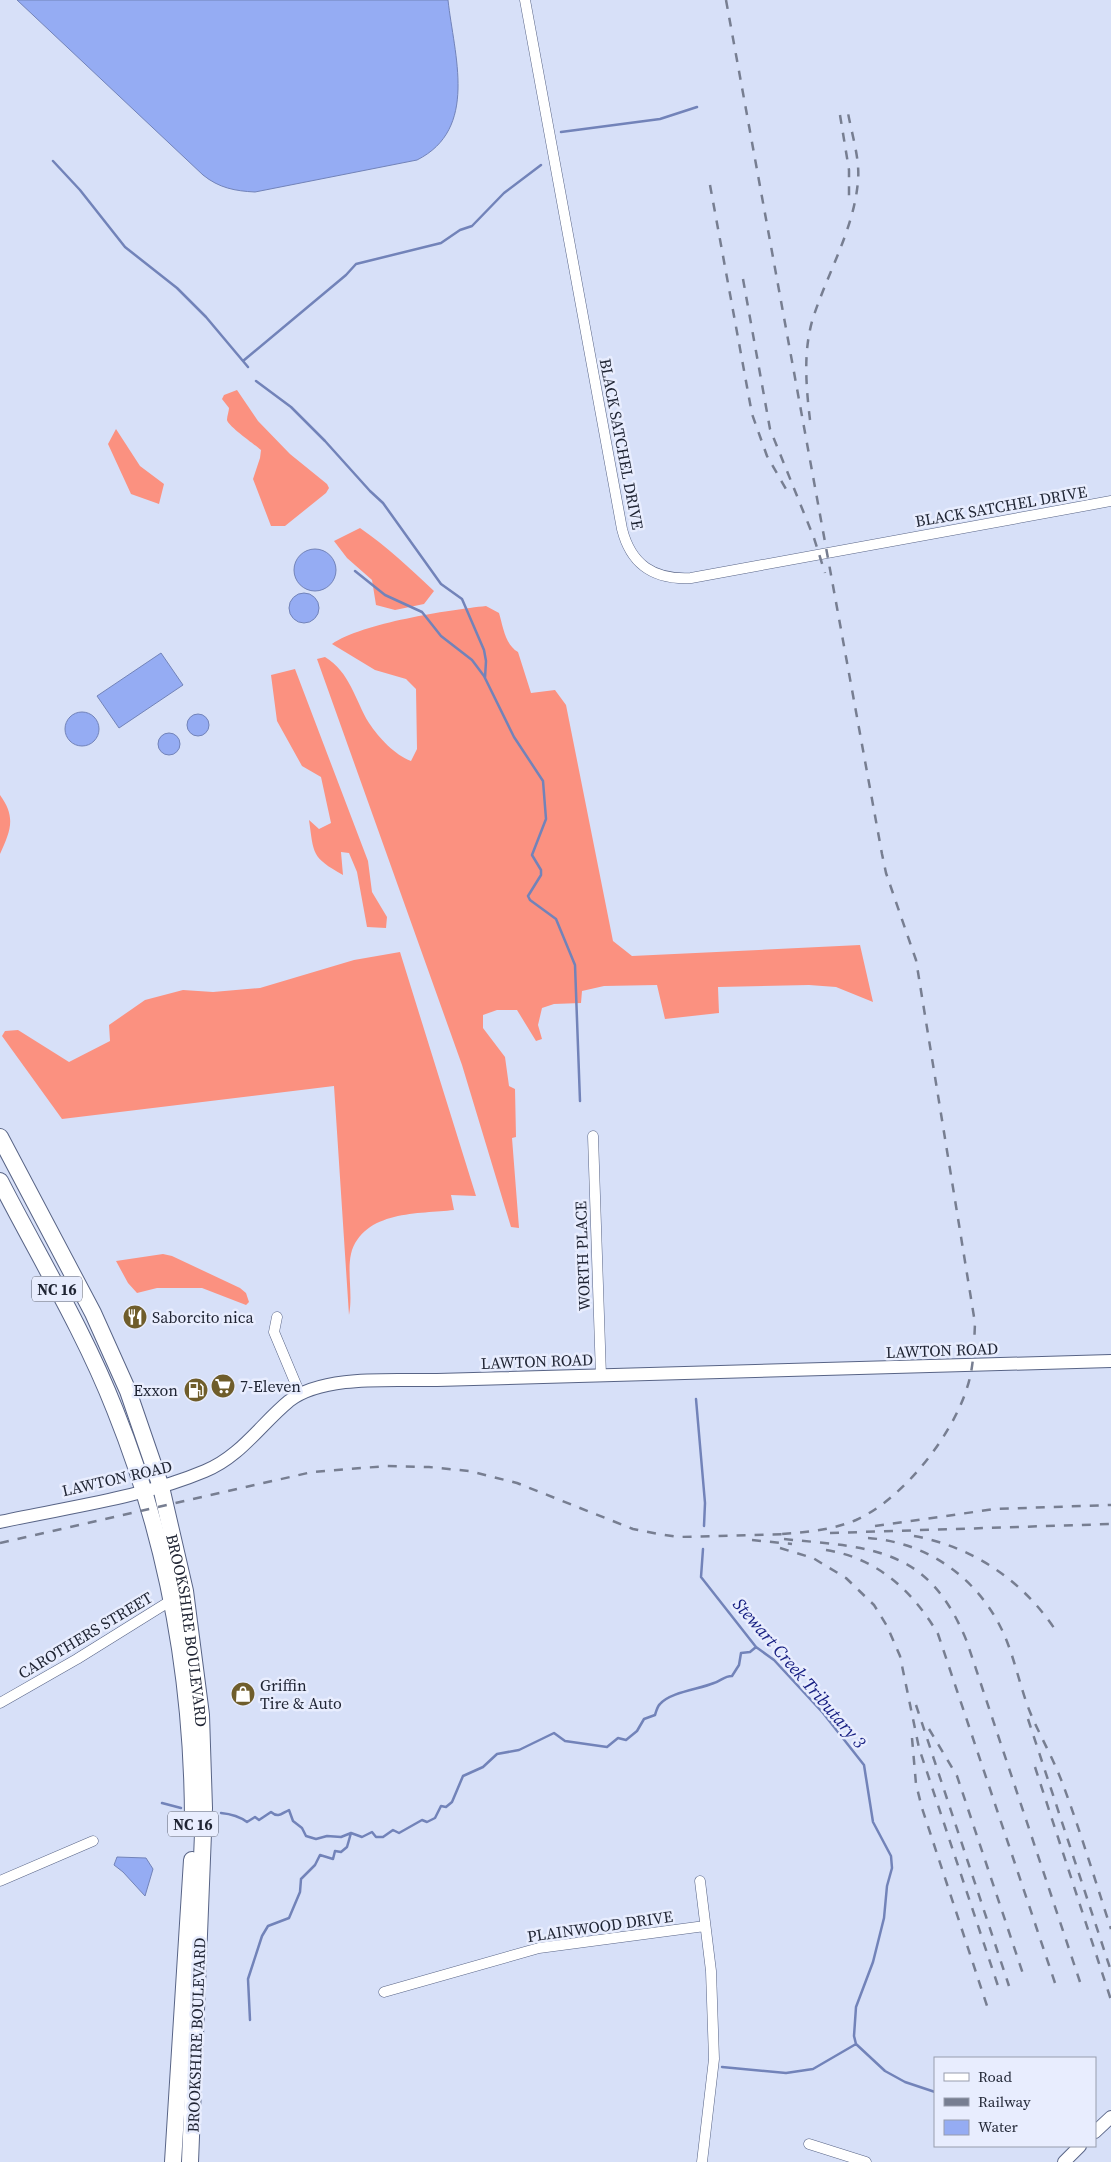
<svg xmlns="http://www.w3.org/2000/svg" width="1111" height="2162" font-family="'Source Serif 4',serif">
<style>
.forest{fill:#fb9180}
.water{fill:#95acf3;stroke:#7283b9}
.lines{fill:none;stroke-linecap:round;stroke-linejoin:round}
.stream{stroke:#7283b9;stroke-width:2.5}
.minor-casing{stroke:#586486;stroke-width:11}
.tertiary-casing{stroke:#586486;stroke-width:14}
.trunk-casing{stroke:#586486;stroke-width:18}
.minor{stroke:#fff;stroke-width:10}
.tertiary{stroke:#fff;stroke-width:12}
.trunk{stroke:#fff;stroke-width:16}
.rail{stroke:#777e91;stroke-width:2.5;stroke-dasharray:9 9;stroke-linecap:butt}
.labels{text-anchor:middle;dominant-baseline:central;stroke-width:5;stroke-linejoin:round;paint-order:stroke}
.shield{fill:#e8edfe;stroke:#5b6070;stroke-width:1}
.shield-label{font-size:15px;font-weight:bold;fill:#1f2433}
.street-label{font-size:16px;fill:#1f2433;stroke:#e8edfe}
.poi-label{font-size:16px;fill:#1f2433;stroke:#e8edfe;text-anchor:start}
.water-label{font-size:18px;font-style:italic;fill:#182083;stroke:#e8edfe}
</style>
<rect width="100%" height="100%" fill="#d7e0f8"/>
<path class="forest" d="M237,390L258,421L290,454L327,484L329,488L326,493L285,526H271L253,479L260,458L261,450C254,444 228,426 227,420C227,416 229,411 229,408L222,399L224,395Z
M116,429L140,466L164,484L159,504L131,494L108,444Z
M360,528C386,546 411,569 434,591L424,604L395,610L376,605L372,580L347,558L334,541Z
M486,606L499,613C503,626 505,645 518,652L531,693L555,690L566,705L613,941L632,956L860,945L873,1002L836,987L809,985L718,987L719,1013L665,1019L657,985L604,986L582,991L581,1003L554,1004L542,1008L538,1025L542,1039L536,1041L517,1010H497L483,1015V1028L505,1057L509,1086L515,1089L516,1137L512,1138L519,1228L511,1227L462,1065L317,659L325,657C350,672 355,700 369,723C379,738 395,755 411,761L417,749L416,689L406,679L375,670L332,644C362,623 449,610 486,606Z
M295,669L368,861L372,892L387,917L386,928L367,927L357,872L349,853L341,852L343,875C311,857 314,854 309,820L319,829L331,823L321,777L302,766L277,721L271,675Z
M0,795C16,817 11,830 0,854Z
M400,952L476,1196L451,1195L454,1210C420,1214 363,1210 351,1254C347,1271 353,1295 349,1315L334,1086L62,1119L2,1036L5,1031L18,1030L69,1062L110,1041L109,1025L145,1000L183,990L213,992L260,988L354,960Z
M163,1254L172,1256L240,1288L246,1293L249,1302L246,1305L202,1288H157L137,1293L128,1283L116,1261Z"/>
<path class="water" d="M17,0H448C454,55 479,129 417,160L255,192C235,191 219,188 203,175Z
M294 570a21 21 0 1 1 42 0a21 21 0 1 1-42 0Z
M289 608a15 15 0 1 1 30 0a15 15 0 1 1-30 0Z
M161,653L183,685L119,728L97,696Z
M65 729a17 17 0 1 1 34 0a17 17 0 1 1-34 0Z
M187 725a11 11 0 1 1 22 0a11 11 0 1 1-22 0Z
M158 744a11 11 0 1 1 22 0a11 11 0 1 1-22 0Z
M117,1857L146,1858L153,1869L145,1896L123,1872L114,1865Z"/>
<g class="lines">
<path class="stream" d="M561,132L660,119L697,107
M53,161L80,190L125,247L177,288L206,317L248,367
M243,361L346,275L356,264L441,243L460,230L472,226L504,193L541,165
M256,381L291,407L325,441L370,491L383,503L441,584L462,599L484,650L486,661L485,678
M355,571L385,595L422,612L441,636L472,660L484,676L514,737L543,781L546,819L532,855L541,870V875L528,896L530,900L556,919L575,965L580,1101
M696,1399L705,1503L704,1526
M703,1549L701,1577L756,1647L774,1660L823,1713L864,1765L873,1822L891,1856L892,1868L887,1886L884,1918L873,1962L856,2007L854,2036L856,2044L885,2071L905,2082L935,2092
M162,1803L181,1808
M221,1813C232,1814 239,1816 247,1822L255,1817L259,1820L271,1812C278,1818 281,1814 289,1810L293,1821L302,1828L306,1836L316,1839L327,1836L341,1837L351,1833L362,1837L372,1832L376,1837H383L393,1830L399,1833L422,1820L427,1822L435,1818L441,1806L446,1807L452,1802L463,1776L483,1767L497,1754L519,1750L554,1733L565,1741L607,1747L618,1738L626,1740L637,1731L644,1719L655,1715C656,1712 657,1707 660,1704C670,1692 700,1689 714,1683C721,1681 724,1676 732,1676L739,1665L741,1653L750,1652L756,1647
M250,2020L248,1979L262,1936L268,1926L289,1918L300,1892L301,1879L315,1865L320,1855L333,1859L335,1851L341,1852L347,1847L351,1833
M722,2067L786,2073L813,2069L856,2044"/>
<defs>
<path id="minor" d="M525,0L622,529C631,565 654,580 691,578L1111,501
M593,1136L601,1376
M277,1317L274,1332L300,1394
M0,1703L77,1659L175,1598
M0,1881L93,1841
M700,1881L711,1971L714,2059L702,2162
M384,1992L539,1948L705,1926
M809,2144L866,2162"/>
<path id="tertiary" d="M0,1522C68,1507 141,1498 205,1471C240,1457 261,1424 289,1401C324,1374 394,1381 437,1380L1111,1361
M1095,2132L1111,2117
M1064,2162L1080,2146"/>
<g id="trunk">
<path id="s1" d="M0,1137L93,1313L128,1391L161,1487L185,1591L201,1715L204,1808L190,2162"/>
<path d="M0,1181C39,1257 84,1331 115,1410C168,1542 193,1682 193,1823"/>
<path d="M173,2162L192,1860"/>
</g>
</defs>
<use href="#minor" class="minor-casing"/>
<use href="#tertiary" class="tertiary-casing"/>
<use href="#trunk" class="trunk-casing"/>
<use href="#minor" class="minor"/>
<use href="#tertiary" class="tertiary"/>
<use href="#trunk" class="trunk"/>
<path class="rail" d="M726,0L882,854L886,873L916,960L975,1323C974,1345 974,1367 967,1388C952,1436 903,1499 856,1520C832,1530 807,1532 781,1534
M840,115L849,170V204
M710,185L752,414L767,456L786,489
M743,279L770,429L814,538L825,573
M810,420C806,386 803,351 813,318C828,272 854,229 858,181C860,159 852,135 848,113
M875,1526L995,1509L1111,1505
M830,1533L1111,1524
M914,1536C974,1547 1025,1582 1058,1634
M868,1538C925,1542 974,1575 1000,1626C1014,1653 1019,1685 1030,1712C1040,1736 1053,1758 1062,1782C1080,1830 1095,1880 1111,1929
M784,1539C873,1548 929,1547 967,1642L1080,1982
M752,1540L792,1544
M0,1543L312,1472L387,1466L429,1467L469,1471L517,1483L633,1529L659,1534L678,1537L788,1534
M780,1548L813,1558L846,1578L874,1605L887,1626L900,1656L919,1748L999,1989
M826,1550C877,1558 913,1591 938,1634L1057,1989
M916,1705L1009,1986
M1028,1719L1111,1971
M929,1729L957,1776L1024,1977
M912,1738L916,1784L922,1808L989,2012
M1035,1767L1111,2000"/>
</g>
<defs>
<symbol id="restaurant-disc" viewBox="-11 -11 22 22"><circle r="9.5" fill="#6f5d2b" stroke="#e8edfe"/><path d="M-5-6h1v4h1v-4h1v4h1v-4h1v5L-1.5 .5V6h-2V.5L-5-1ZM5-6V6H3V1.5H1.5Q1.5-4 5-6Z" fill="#fff"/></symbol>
<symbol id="supermarket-disc" viewBox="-11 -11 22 22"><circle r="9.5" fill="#6f5d2b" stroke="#e8edfe"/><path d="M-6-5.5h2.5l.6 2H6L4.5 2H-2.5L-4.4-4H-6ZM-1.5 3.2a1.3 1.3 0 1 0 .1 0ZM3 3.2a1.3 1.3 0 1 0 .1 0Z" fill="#fff"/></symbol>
<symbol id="fuel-disc" viewBox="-11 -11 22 22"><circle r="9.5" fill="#6f5d2b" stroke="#e8edfe"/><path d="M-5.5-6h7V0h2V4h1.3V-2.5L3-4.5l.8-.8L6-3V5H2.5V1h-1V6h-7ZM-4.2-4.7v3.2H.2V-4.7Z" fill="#fff"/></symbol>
<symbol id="shop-disc" viewBox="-11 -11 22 22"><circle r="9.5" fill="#6f5d2b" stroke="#e8edfe"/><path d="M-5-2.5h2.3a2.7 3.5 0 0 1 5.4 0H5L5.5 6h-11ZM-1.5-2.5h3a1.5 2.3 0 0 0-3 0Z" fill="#fff"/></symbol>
</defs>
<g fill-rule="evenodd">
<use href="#restaurant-disc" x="121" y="1303" width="28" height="28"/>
<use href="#supermarket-disc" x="209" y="1372" width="28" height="28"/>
<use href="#fuel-disc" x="182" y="1376" width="28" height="28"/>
<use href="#shop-disc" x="229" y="1680" width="28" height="28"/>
</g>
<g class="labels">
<g class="shield">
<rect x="32" y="1276.5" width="50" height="25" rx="4"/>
<rect x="168" y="1811.5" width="50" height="25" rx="4"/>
</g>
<g class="shield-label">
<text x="57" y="1289">NC 16</text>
<text x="193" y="1824">NC 16</text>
</g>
<g class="street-label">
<text transform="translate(622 444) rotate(79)">BLACK SATCHEL DRIVE</text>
<text transform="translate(1001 506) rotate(-10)">BLACK SATCHEL DRIVE</text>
<text transform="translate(582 1256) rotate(-92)">WORTH PLACE</text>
<text transform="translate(942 1350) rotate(-2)">LAWTON ROAD</text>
<text transform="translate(537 1361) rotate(-2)">LAWTON ROAD</text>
<text transform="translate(117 1478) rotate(-13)">LAWTON ROAD</text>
<text stroke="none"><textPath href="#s1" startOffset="532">BROOKSHIRE BOULEVARD</textPath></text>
<text transform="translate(85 1635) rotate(-31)">CAROTHERS STREET</text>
<text transform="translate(600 1926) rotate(-8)">PLAINWOOD DRIVE</text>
<text transform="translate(196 2035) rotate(-88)">BROOKSHIRE BOULEVARD</text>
</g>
<g class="poi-label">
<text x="152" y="1317">Saborcito nica</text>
<text x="240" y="1386">7-Eleven</text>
<text x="178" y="1390" text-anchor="end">Exxon</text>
<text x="260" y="1685">Griffin<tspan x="260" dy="18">Tire &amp; Auto</tspan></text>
</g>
<g class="water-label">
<text transform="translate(800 1673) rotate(49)">Stewart Creek Tributary 3</text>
</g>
</g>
<rect x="934" y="2057" width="162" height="90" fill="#e8edfe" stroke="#989dad"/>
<rect x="944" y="2073" width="25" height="8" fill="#ffffff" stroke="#989dad"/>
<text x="978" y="2082" font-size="15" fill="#1f2433">Road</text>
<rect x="944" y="2098" width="25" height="8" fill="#777e91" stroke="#989dad"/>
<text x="978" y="2107" font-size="15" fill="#1f2433">Railway</text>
<rect x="944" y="2120" width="25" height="15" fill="#95acf3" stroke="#989dad"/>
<text x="978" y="2132" font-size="15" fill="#1f2433">Water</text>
</svg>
